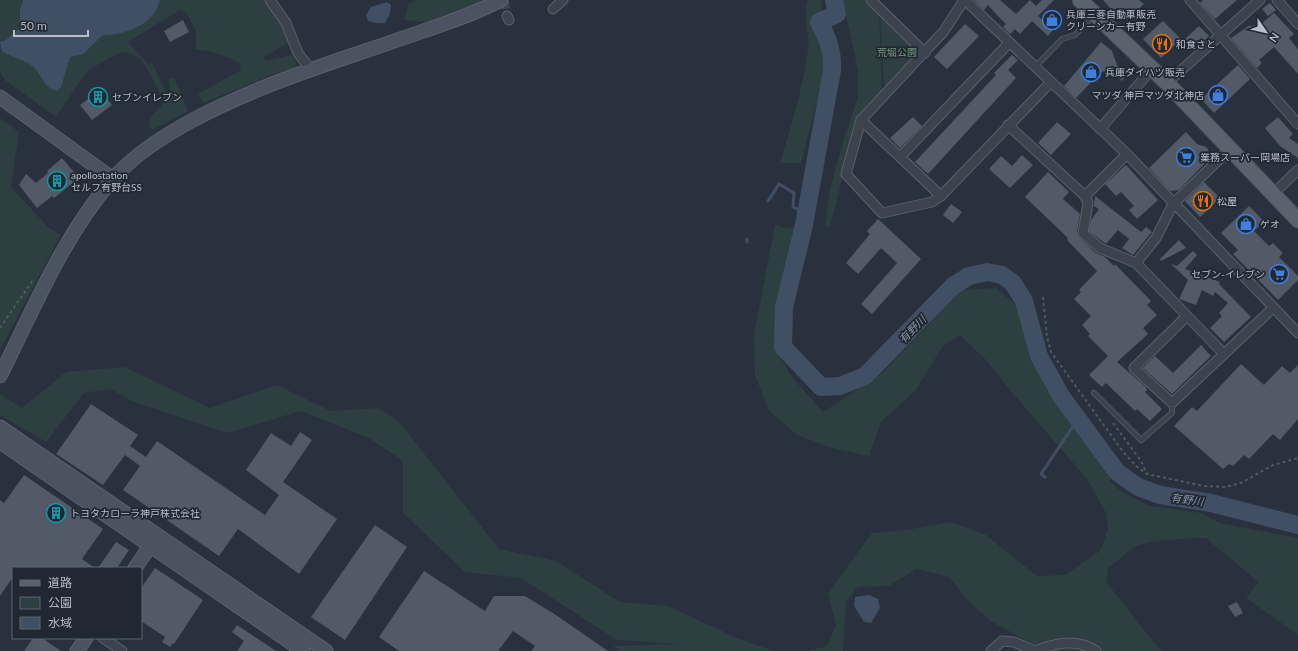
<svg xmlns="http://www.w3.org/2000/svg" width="1298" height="651" font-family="Lato,'Noto Sans JP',sans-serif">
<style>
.green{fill:#2d3f40}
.water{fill:#414f64}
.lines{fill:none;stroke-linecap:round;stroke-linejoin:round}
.stream{stroke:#414f64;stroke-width:3}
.river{stroke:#414f64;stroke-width:18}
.building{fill:#525a67}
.street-tunnel{stroke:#3e4652;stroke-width:9;stroke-dasharray:9 4.5;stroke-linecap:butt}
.lane-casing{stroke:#5a616b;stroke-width:6}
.street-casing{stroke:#5a616b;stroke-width:11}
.secondary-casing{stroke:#5a616b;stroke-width:15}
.primary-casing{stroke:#454c56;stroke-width:17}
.path{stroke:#4c5c5f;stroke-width:2;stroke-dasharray:3 3;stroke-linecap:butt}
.lane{stroke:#3c434d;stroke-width:4.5}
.street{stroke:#3c434d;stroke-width:9}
.secondary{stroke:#4b5260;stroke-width:13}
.primary{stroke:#5a626d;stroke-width:15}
.labels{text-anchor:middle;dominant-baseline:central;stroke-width:3.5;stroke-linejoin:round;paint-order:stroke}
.poi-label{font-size:10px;fill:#b8bec8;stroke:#212832;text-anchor:start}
.park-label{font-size:10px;fill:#73967b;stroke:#212832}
.water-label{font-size:11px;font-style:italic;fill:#8495ab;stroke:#212832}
</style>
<rect width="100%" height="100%" fill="#28313d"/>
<path class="green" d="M0,0H51L79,49L154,0H265C278,12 284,26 290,42L264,57L265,61L292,55L296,64L295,68L277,73L203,103L198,94L241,70L239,62L213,52L196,49V31L186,12L180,10L128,42L148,64L152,63L167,94L171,95L168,79L174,77L188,111L152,130L149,126L151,117L165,101L141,59L126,52L117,54L87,71L56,117L5,80L0,72Z
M418,0H487L456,13L425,22L404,20L409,3Z
M808,0H821L828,59L801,163H780C791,125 803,88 808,49C810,32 802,17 808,0Z
M843,0H870L879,11L882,92L857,120L830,227H825L830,189L844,138L858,97V71Z
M880,13L912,45L911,59L884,87Z
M0,118L19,132L11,187L48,227L61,235L0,350Z
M798,224L779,313L776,350L791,376L823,412L881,374L962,290L996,288L1016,305L1029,340L1056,402L1111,473L1110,481L1122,492L1150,506L1202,513L1219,523L1298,538V635L1246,598L1258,582L1206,538C1192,538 1146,540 1135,547C1125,553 1118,561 1108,568L1107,583L1161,651H1031L1029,642L992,622L970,603L949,577L916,569L889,586L858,587L846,601L843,651H808L827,646L836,625L828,593L872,533L906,530L952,522L986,535L1037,576L1065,575L1101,550L1108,528L1106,513L1087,479L1010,390L987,361L960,335L943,346L915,391L881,422L869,456L832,448L797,435L769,411L755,375L754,335L775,225L790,229Z
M125,367L210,408L277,385L331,411L379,408L401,424L499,549L556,561L620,602L668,606L739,639L774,651H620L613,646L680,644L617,640L521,578L465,572L403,513V461L369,438L301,411L227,433L132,401L110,389L84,393L46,442L0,415V394L22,408L66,372Z"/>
<path class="water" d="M23,0H160C158,4 158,8 155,12C145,28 121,35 103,35L83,54L70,57L61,87L57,91C43,88 42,73 31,65C22,59 11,57 2,51L0,42L6,40L20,28V9Z
M387,2L391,5L390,14L385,23H375L368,21L366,15L371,7Z
M869,595L878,599L880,608L871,623L864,622L854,606L855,597Z"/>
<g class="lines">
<path class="stream" d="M768,201L779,184L794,193L793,207L806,213
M747,242V239
M1045,477L1041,474L1078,419"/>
<path class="river" d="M834,0L837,14L819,22C828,39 833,51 832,70L804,225L784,307L783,347L821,387L840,386L865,376L953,286L969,276L987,272L1002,275L1013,283L1024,301L1039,356L1061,396L1117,472L1138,487L1160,495L1211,503L1298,525"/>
</g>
<path class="building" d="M974,0H1000L1016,14L1030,0L1036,6L1042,0H1054L1038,16L1053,30L1048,36L1032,21L1020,34L1015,29L1010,34L1003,27L1006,24L996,14L988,5L984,10Z
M1103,0H1139L1144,4L1127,20L1117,9L1114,12Z
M1203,0H1237L1215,19L1200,3Z
M1270,3L1276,10L1268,16L1262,9Z
M1274,13L1294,34L1289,38L1298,49V74L1274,47L1259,60L1262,63L1257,68L1231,38L1250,25L1251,27L1254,25L1256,28Z
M183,20L189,32L170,42L164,31Z
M1163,21L1181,39L1161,58L1143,39Z
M965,24L979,36L947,69L934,57Z
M1199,26L1209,36L1196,49L1185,39Z
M1101,42L1112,51L1117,65L1127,74L1122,81L1110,70L1101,72L1076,98L1064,86Z
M1012,55L1018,60L1008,70L1016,78L928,174L915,162L996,75L994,73Z
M1238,65L1250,79L1214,113L1201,99Z
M100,90L112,105L92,120L80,105Z
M913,117L922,126L900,148L890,138Z
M1278,117L1293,134L1289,138L1298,144V158L1280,146L1265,128Z
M1057,122L1071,134L1051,155L1038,143Z
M1186,132L1197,144L1206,147L1209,151V159L1179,190L1170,191L1149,168Z
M1022,155L1033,165L1010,188L989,169L1001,156L1012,166Z
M62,158L79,178L54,198L52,196L37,208L19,185L26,174L36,183L48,173L47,171Z
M1126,165L1158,200L1137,219L1129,210L1134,206L1121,192L1116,196L1105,184Z
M1048,172L1069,192L1063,199L1080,214L1077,232L1079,237L1096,253L1105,257L1114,266L1115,264L1151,301L1147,305L1157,315L1143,328L1148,334L1117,362L1146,387L1147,390L1145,392L1162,409L1150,421L1137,409L1135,411L1106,383L1102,387L1089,375L1108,356L1088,336L1090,334L1082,325L1091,316L1074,299L1081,292L1079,290L1097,271L1067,240L1068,238L1025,197Z
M1204,182L1220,198L1200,217L1185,201Z
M1095,196L1141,232L1146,227L1152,232L1133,255L1122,248L1129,239L1118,230L1106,244L1089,231L1091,220L1099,209L1094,206Z
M951,204L962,212L953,223L943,215Z
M1249,206L1264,221L1254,231L1269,246L1273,243L1283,253L1279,257L1298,276V280L1278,300L1233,254L1238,250L1221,233Z
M878,219L921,259L872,314L861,304L897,263L881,248L858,274L846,263L870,234L867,231Z
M1179,240L1186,248L1161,261L1160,259Z
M1193,251L1197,255L1185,269L1220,282L1219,284L1251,317L1224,342L1210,328L1222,316L1219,313L1228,303L1215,292L1213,296L1202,290L1196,305L1179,299L1188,280L1171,264L1177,266Z
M1201,345L1211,356L1172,394L1143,368L1155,356L1173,373Z
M1241,364L1264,385L1282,366L1290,373L1298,365V419L1280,440L1273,434L1249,459L1244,455L1233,466L1229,464L1223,469L1174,426L1192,407L1197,411Z
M91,404L138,435L130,446L146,457L157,441L265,515L279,495L246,470L271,433L291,446L300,432L312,440L283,482L337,519L299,574L238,529L219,556L123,490L140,466L125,455L103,485L56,454Z
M24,475L103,529L82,559L95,568H13V577L0,596V500L4,503Z
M375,525L407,547L345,640L311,617Z
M116,542L129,550L117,568H98Z
M155,568L203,600L174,644L173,643L170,647L162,642L165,637L141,621V588Z
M424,571L485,611L494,596H525L556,615L608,651H531L535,646L513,631L498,651H399L379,637Z
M1237,602L1243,613L1235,617L1228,606Z
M237,625L276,651H237L244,641L232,632Z
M33,638H42L61,651H24Z"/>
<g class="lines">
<path class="street-tunnel" d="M504,0L507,16"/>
<defs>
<path id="lane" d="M1035,67L1062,39L1075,35L1094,15
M1094,393L1141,440L1172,413V403"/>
<path id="street" d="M270,0L286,23L298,53L311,70
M871,0L925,53
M964,0L944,31L861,120L846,174L882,213L932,202L941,196L1051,82
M965,0L1127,154L1298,333
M1190,0L1298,124
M1277,0L1298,24
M553,9L563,0
M507,16L509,20
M1167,83L1260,0
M861,120L941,196
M1008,125L1085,196L1127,154
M1100,129L1152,69
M900,157L1009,43
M1273,194L1298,170
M1085,196L1088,203L1083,233L1100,248L1136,263L1224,354
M1136,263L1156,238L1173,204L1230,149
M1187,316L1134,368L1172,403L1273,308
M103,638L122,651
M991,651L1002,641L1014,642L1035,651C1055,643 1077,638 1096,651"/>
<path id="secondary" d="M0,97L113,179
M0,376C33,310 63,237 111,181C133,155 164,136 193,120C262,83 338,61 412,35C441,25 472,15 501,0
M0,427L326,651
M0,442L303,651
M135,568L155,539
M77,651L86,638"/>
<path id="primary" d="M1080,0L1167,83L1298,220"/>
</defs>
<use href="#lane" class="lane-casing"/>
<use href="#street" class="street-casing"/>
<use href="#secondary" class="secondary-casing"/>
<use href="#primary" class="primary-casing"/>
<path class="path" d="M1043,297L1047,337L1051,352L1124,453L1136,466L1147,474L1204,486L1225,487L1241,483L1273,465L1298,458
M0,328L33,280
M1113,423L1141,461L1147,474"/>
<use href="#lane" class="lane"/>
<use href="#street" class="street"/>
<use href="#secondary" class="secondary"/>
<use href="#primary" class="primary"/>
</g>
<defs>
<symbol id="shop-ring" viewBox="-11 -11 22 22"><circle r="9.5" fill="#212832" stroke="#3f7fe0" stroke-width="1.5"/><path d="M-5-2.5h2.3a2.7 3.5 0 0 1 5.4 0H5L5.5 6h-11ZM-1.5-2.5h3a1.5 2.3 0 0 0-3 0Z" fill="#3f7fe0"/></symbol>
<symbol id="restaurant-ring" viewBox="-11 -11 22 22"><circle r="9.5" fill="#212832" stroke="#e8710a" stroke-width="1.5"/><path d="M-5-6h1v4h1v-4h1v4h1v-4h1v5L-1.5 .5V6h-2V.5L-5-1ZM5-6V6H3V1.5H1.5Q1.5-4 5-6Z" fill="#e8710a"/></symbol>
<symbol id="building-ring" viewBox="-11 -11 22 22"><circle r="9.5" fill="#212832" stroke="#0f9aa8" stroke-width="1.5"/><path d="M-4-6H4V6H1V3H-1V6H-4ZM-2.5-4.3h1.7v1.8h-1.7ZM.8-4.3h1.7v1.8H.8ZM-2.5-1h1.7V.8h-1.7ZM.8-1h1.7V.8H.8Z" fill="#0f9aa8"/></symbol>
<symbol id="supermarket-ring" viewBox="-11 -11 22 22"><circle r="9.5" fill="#212832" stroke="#3f7fe0" stroke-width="1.5"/><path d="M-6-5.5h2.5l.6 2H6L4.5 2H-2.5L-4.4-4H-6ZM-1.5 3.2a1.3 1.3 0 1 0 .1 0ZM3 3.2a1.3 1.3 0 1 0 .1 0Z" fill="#3f7fe0"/></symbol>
</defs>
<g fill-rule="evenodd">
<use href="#shop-ring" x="1041" y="9" width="22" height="22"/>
<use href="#restaurant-ring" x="1151" y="33" width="22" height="22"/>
<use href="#shop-ring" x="1080" y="61" width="22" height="22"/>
<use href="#shop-ring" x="1207" y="84" width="22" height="22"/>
<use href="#building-ring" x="87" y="86" width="22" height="22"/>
<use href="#supermarket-ring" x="1175" y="146" width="22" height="22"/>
<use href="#building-ring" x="46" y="170" width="22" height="22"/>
<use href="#restaurant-ring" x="1192" y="190" width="22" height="22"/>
<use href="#shop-ring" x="1235" y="213" width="22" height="22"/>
<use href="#supermarket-ring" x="1268" y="263" width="22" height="22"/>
<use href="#building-ring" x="45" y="502" width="22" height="22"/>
</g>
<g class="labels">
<g class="poi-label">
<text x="1066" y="14">兵庫三菱自動車販売<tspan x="1066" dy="12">クリーンカー有野</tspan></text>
<text x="1176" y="44">和食さと</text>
<text x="1105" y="72">兵庫ダイハツ販売</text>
<text x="1204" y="95" text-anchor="end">マツダ 神戸マツダ北神店</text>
<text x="112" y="97">セブンイレブン</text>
<text x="1200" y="157">業務スーパー岡場店</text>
<text x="71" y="175">apollostation<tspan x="71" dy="12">セルフ有野台SS</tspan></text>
<text x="1217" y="201">松屋</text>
<text x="1260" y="224">ゲオ</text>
<text x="1265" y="274" text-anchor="end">セブン-イレブン</text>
<text x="70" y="513">トヨタカローラ神戸株式会社</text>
</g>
<g class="park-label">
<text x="897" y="52">荒堀公園</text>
</g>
<g class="water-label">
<text transform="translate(912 329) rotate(-46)">有野川</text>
<text transform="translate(1187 499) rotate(8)">有野川</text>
</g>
</g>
<rect x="12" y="567" width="130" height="72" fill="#212832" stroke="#5d646e"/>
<rect x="20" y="580" width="20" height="6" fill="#5a626d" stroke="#5d646e"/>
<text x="48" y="587" font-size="12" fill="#b8bec8">道路</text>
<rect x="20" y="597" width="20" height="12" fill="#2d3f40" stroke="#5d646e"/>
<text x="48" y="607" font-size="12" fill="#b8bec8">公園</text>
<rect x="20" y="617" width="20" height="12" fill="#414f64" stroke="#5d646e"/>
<text x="48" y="627" font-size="12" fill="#b8bec8">水域</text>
<g transform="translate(1266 32) rotate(124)" stroke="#212832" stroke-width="3" paint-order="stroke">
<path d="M0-3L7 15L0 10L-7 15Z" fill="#b8bec8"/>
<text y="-6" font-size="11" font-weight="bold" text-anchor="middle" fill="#b8bec8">N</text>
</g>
<path d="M14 30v6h74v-6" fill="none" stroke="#b8bec8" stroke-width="2"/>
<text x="20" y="30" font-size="12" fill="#b8bec8" stroke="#212832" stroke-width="3" paint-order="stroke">50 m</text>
</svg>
